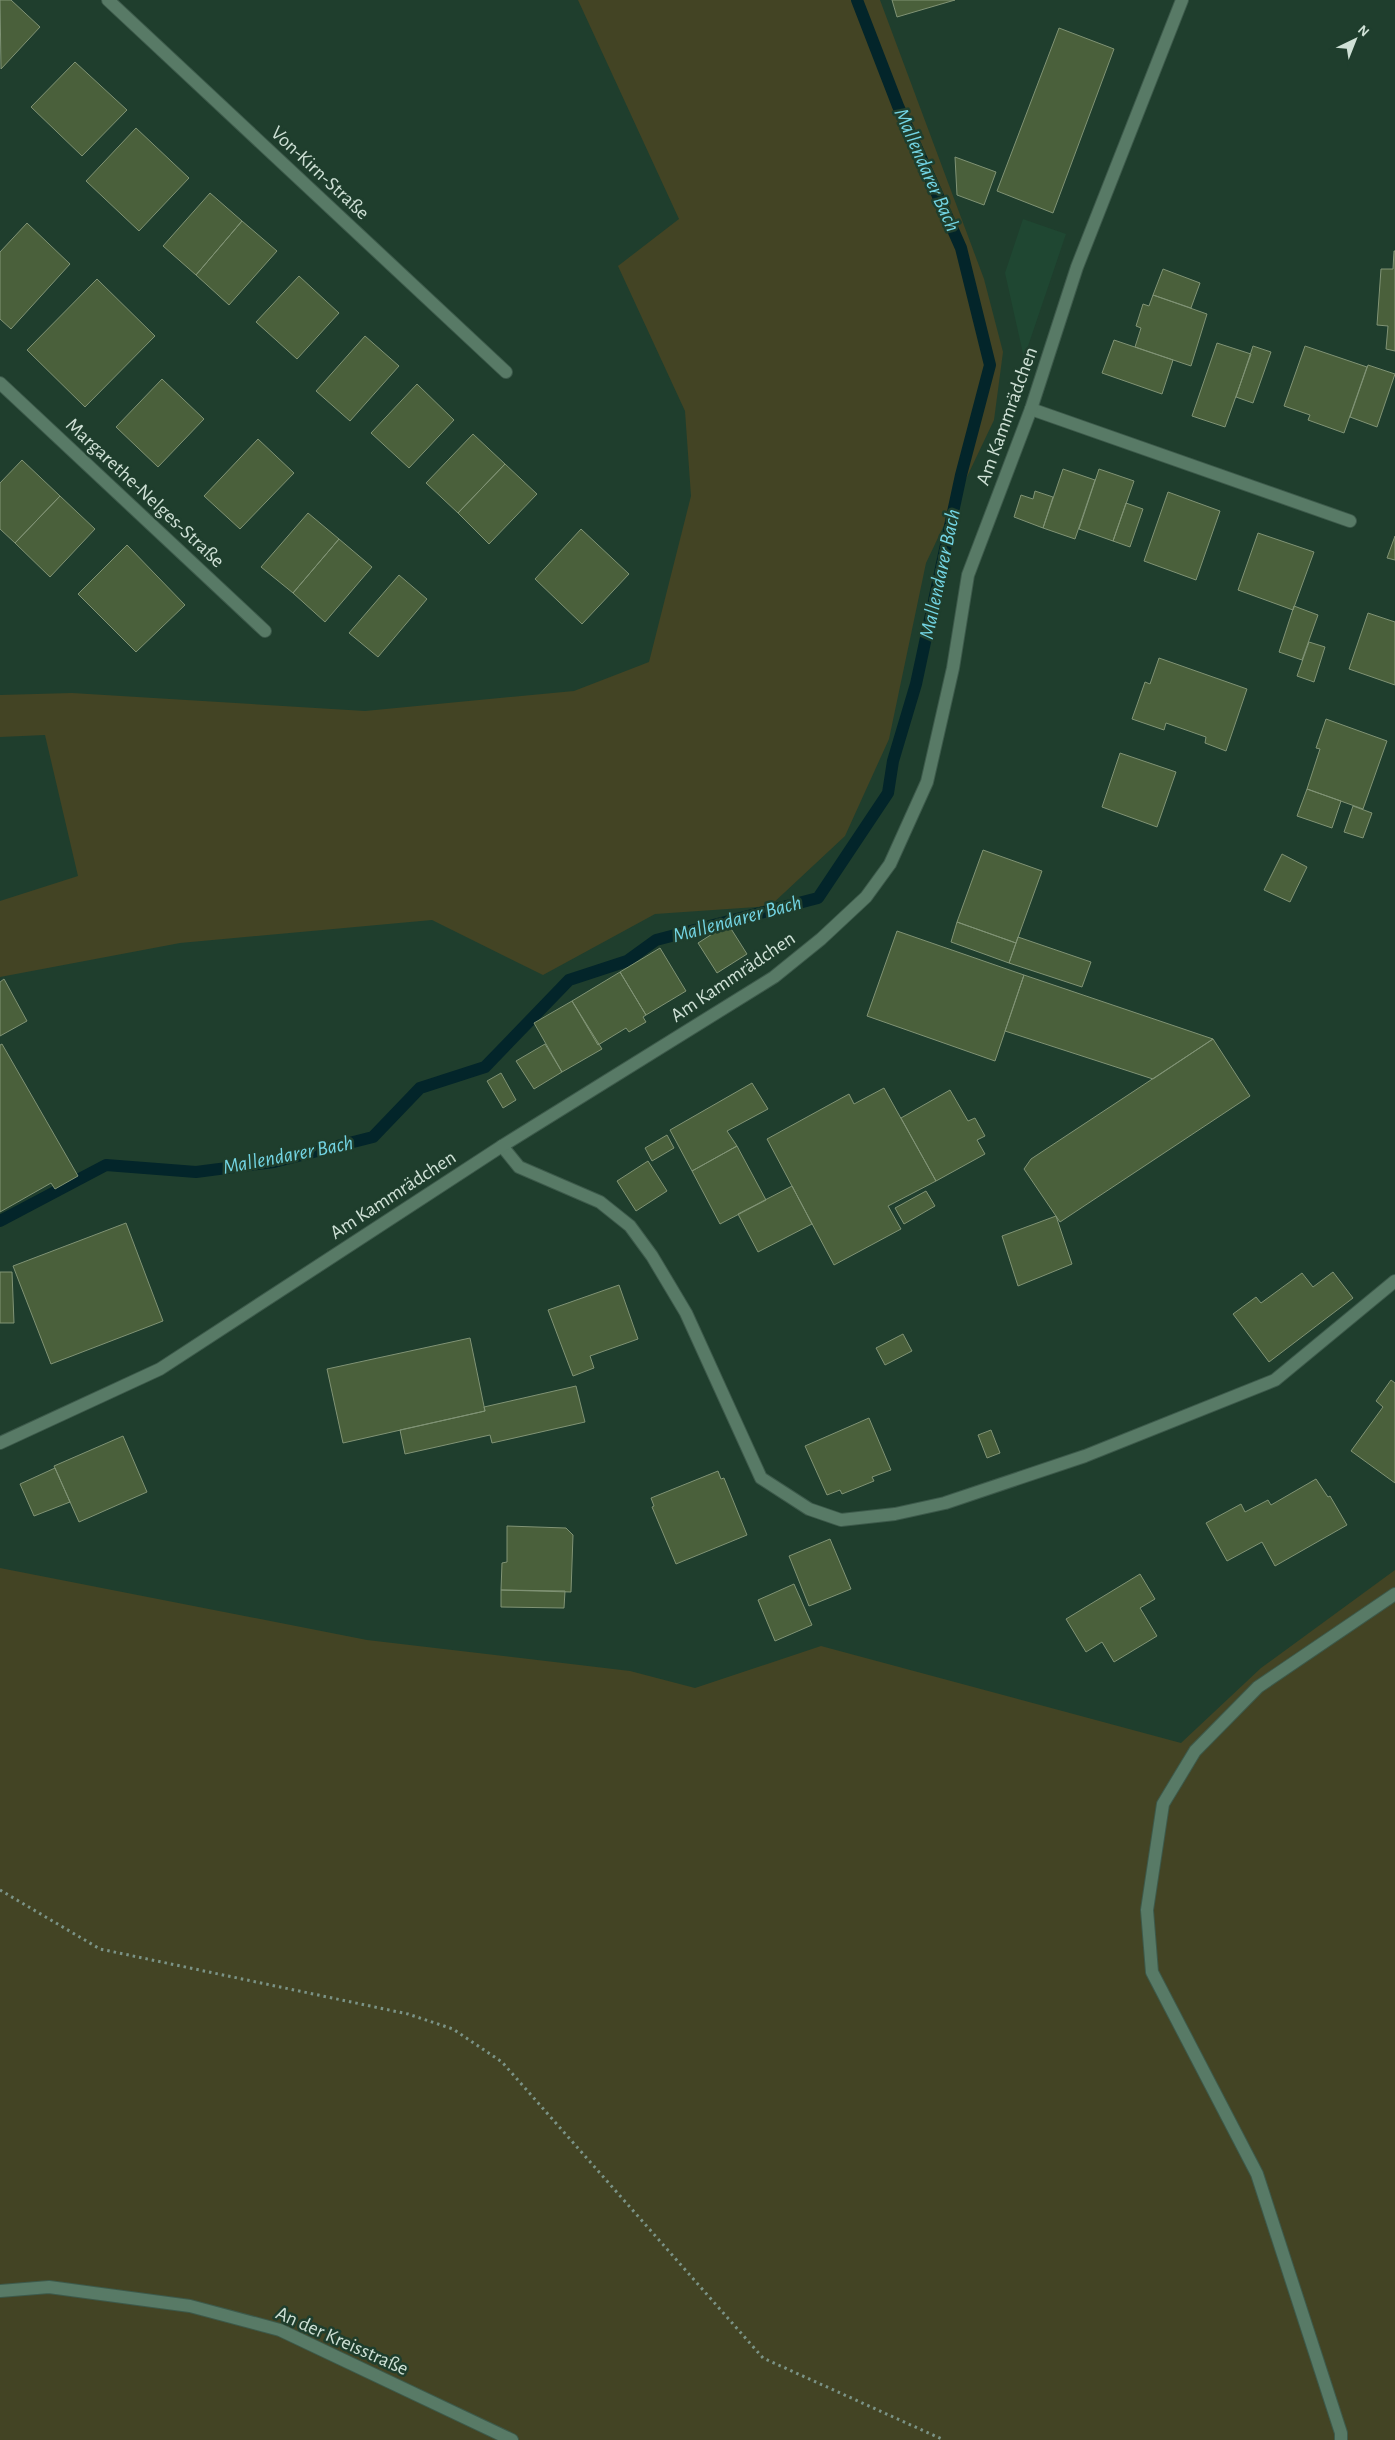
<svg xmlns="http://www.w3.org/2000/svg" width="1395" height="2440" font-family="'Alegreya Sans',sans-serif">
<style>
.built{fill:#1f4732}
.green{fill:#434424}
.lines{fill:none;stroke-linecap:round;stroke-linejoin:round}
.stream{stroke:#03252a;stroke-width:12}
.building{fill:#4a603b;stroke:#809375}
.lane-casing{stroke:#3d5a4b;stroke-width:14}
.street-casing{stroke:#3d5a4b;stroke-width:14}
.secondary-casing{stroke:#3d5a4b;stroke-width:14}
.path{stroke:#7b9386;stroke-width:3;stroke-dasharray:2.5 4;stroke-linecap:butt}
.lane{stroke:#587a66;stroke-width:12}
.street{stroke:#587a66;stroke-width:12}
.secondary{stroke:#587a66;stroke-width:12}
.labels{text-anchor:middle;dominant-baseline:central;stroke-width:5;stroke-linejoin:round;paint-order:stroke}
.street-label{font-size:20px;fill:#cfe1d6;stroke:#1f3e2d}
.water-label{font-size:21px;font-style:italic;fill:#73d5e4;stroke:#1f3e2d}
</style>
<rect width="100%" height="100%" fill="#1f3e2d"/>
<path class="built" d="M1023,219L1066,234L1024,358L1005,273Z"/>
<path class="green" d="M578,0H880L984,279L1003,352L994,420L926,563L889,739L845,836L770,906L655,914L543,975L432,920L180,943L0,977V901L78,876L45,735L0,737V695L72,693L365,711L574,691L649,662L691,496L685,411L618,266L679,219Z
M0,1568L367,1640L630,1671L695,1688L821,1646L1181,1743L1261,1668L1395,1570V2440H0Z"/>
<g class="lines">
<path class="stream" d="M0,1221L106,1165L196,1172L274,1162L373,1137L420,1088L485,1067L569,980L627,961L656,940L818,898L888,793L893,761L916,684L961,475L990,365L961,248L898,106L857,0"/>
</g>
<path class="building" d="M0,0H11L40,27L1,69Z
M892,0H955L897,17Z
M1059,28L1114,49L1053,213L997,191Z
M75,62L127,110L82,156L31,107Z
M136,128L189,178L139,231L86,181Z
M955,157L996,172L984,205L957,195Z
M210,193L242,221L196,275L163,246Z
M242,221L277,251L229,305L196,275Z
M27,223L70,264L11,329L0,319V252Z
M1394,251H1395V351L1386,349L1388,326L1377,325L1381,269H1393Z
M1163,269L1200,283L1191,308L1153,295Z
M299,276L339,313L297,359L256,322Z
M97,279L155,336L85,407L27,350Z
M1153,295L1207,314L1191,366L1135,347L1141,328L1136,326L1143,304L1149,306Z
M365,336L399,366L350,421L316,391Z
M1114,340L1173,360L1162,394L1102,373Z
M1217,343L1251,354L1225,427L1192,416Z
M1253,346L1271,352L1253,403L1236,397Z
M1305,346L1367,367L1344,433L1308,420L1310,415L1284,406Z
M1368,365L1395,374L1377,427L1350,417Z
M162,379L204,419L158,467L116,427Z
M417,384L454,420L409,468L371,433Z
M473,434L505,464L458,513L426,483Z
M258,439L294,473L240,529L204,496Z
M22,460L60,496L15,543L0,529V483Z
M505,464L537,494L489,544L458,513Z
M1063,469L1095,480L1075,539L1043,528Z
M1099,469L1134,481L1113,541L1079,529Z
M1035,491L1053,497L1043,528L1014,517L1021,495L1033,499Z
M1168,492L1220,511L1196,580L1144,561Z
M60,496L95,529L50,577L15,543Z
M1126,503L1143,509L1130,547L1113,541Z
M308,513L339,539L293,593L261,567Z
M581,529L629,574L582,624L535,579Z
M1258,533L1314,552L1293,610L1238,590Z
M1395,536V560L1387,558Z
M339,539L372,567L325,622L293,593Z
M127,545L185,605L136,652L78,594Z
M399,575L427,599L378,657L349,633Z
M1294,606L1318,615L1302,660L1279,652Z
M1368,613L1395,622V685L1349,669Z
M1309,642L1325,647L1314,682L1297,676Z
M1159,658L1247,689L1226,751L1205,743L1206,737L1166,723L1164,730L1132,719L1145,682L1150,684Z
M1326,719L1387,741L1363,809L1307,789L1320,749L1316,748Z
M1120,753L1176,772L1157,827L1102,807Z
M1307,789L1341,801L1332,828L1297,816Z
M1353,806L1372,813L1363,838L1344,832Z
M983,850L1042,871L1016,943L957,922Z
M1282,854L1307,867L1290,902L1264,890Z
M957,922L1016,943L1009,963L951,942Z
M728,924L747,954L717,973L698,943Z
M897,931L1024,975L995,1061L867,1016Z
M1018,937L1091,962L1082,987L1009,963Z
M660,948L686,991L646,1015L620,972Z
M620,972L646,1015L643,1017L646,1022L629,1032L626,1028L598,1045L572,1001Z
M1024,975L1213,1039L1153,1079L1005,1031Z
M4,979L27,1021L0,1036V982Z
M572,1001L602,1049L562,1072L534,1023Z
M1213,1039L1250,1096L1060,1222L1024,1169L1031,1159Z
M2,1044L78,1176L55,1189L51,1183L0,1212V1045Z
M545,1044L562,1072L534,1089L516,1061Z
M501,1073L516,1100L503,1108L487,1081Z
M752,1083L768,1109L727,1131L737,1146L692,1171L670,1130Z
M884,1088L936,1181L888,1206L901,1229L834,1265L767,1139L849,1094L854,1104Z
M950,1090L968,1121L975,1118L985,1136L977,1140L985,1154L936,1181L901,1118Z
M667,1135L674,1148L652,1161L645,1148Z
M737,1146L766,1200L720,1224L692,1171Z
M648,1161L667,1191L636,1211L617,1181Z
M792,1186L812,1224L758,1252L738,1214Z
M926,1191L935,1206L904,1224L895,1208Z
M1056,1216L1072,1264L1018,1286L1002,1236Z
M126,1223L163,1321L51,1364L13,1266Z
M0,1272H12L14,1323H0Z
M1333,1272L1353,1298L1269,1362L1233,1314L1256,1297L1261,1303L1302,1273L1313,1287Z
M619,1285L638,1339L590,1356L594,1368L573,1376L548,1310Z
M903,1334L912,1351L885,1365L876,1348Z
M470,1338L485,1411L343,1443L327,1369Z
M1391,1380L1395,1383V1483L1351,1451L1383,1407L1376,1401Z
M576,1386L585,1422L492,1443L490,1435L405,1454L400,1430L485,1411L484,1407Z
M869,1418L891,1470L872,1477L874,1481L842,1494L840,1490L827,1495L805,1446Z
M991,1430L1000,1453L987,1458L978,1435Z
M123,1436L147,1492L79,1522L54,1466Z
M55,1468L70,1502L34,1516L20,1484Z
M718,1471L721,1479L724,1478L747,1535L676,1564L652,1507L654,1506L651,1498Z
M1316,1479L1328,1497L1330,1496L1347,1525L1275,1566L1262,1542L1227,1561L1206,1523L1241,1504L1245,1512L1268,1500L1271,1505Z
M507,1526L566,1528L573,1535L571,1592L501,1590L502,1563L507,1562Z
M830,1539L851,1589L809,1606L789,1556Z
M1140,1574L1155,1599L1140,1608L1157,1636L1114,1662L1102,1642L1086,1652L1066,1619Z
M794,1584L812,1625L775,1641L758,1600Z
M501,1590L565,1591L564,1608L501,1607Z"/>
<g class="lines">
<defs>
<path id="lane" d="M1031,409L1350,521
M502,1146L519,1167L600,1202L630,1226L652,1256L686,1313L761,1478L809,1509L841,1520L895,1514L945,1503L1085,1456L1275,1380L1395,1281
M1341,2440V2433L1257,2174L1152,1972L1147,1910L1163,1804L1195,1751L1258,1687L1395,1594"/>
<path id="street" d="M108,0L506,372
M0,383L265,631
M0,1443L160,1369L502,1146L774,977L821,939L866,897L890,864L927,782L953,668L968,575L1031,409L1077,267L1182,0"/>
<path id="secondary" d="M0,2291L49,2287L190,2306L280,2330L512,2440"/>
</defs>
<use href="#lane" class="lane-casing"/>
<use href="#street" class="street-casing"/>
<use href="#secondary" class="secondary-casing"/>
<path class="path" d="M0,1890L100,1949L408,2014L453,2029L502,2062L763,2358L944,2440"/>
<use href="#lane" class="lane"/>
<use href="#street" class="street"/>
<use href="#secondary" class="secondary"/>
</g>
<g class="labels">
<g class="street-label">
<text transform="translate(320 173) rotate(43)">Von-Kirn-Straße</text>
<text transform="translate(1007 416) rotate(-70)">Am Kammrädchen</text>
<text transform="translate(145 493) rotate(43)">Margarethe-Nelges-Straße</text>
<text transform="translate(733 977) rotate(-34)">Am Kammrädchen</text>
<text transform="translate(393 1195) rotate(-33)">Am Kammrädchen</text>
<text transform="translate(342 2341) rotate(24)">An der Kreisstraße</text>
</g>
<g class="water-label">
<text transform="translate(927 170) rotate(66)">Mallendarer Bach</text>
<text transform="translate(940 574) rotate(-78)">Mallendarer Bach</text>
<text transform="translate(737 919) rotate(-15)">Mallendarer Bach</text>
<text transform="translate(288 1155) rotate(-11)">Mallendarer Bach</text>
</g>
</g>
<g transform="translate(1355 40) rotate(43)" stroke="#1f3e2d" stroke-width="4" paint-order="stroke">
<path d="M0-4L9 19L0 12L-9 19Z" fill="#cfe1d6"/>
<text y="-8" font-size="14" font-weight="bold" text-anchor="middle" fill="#cfe1d6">N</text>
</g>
</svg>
